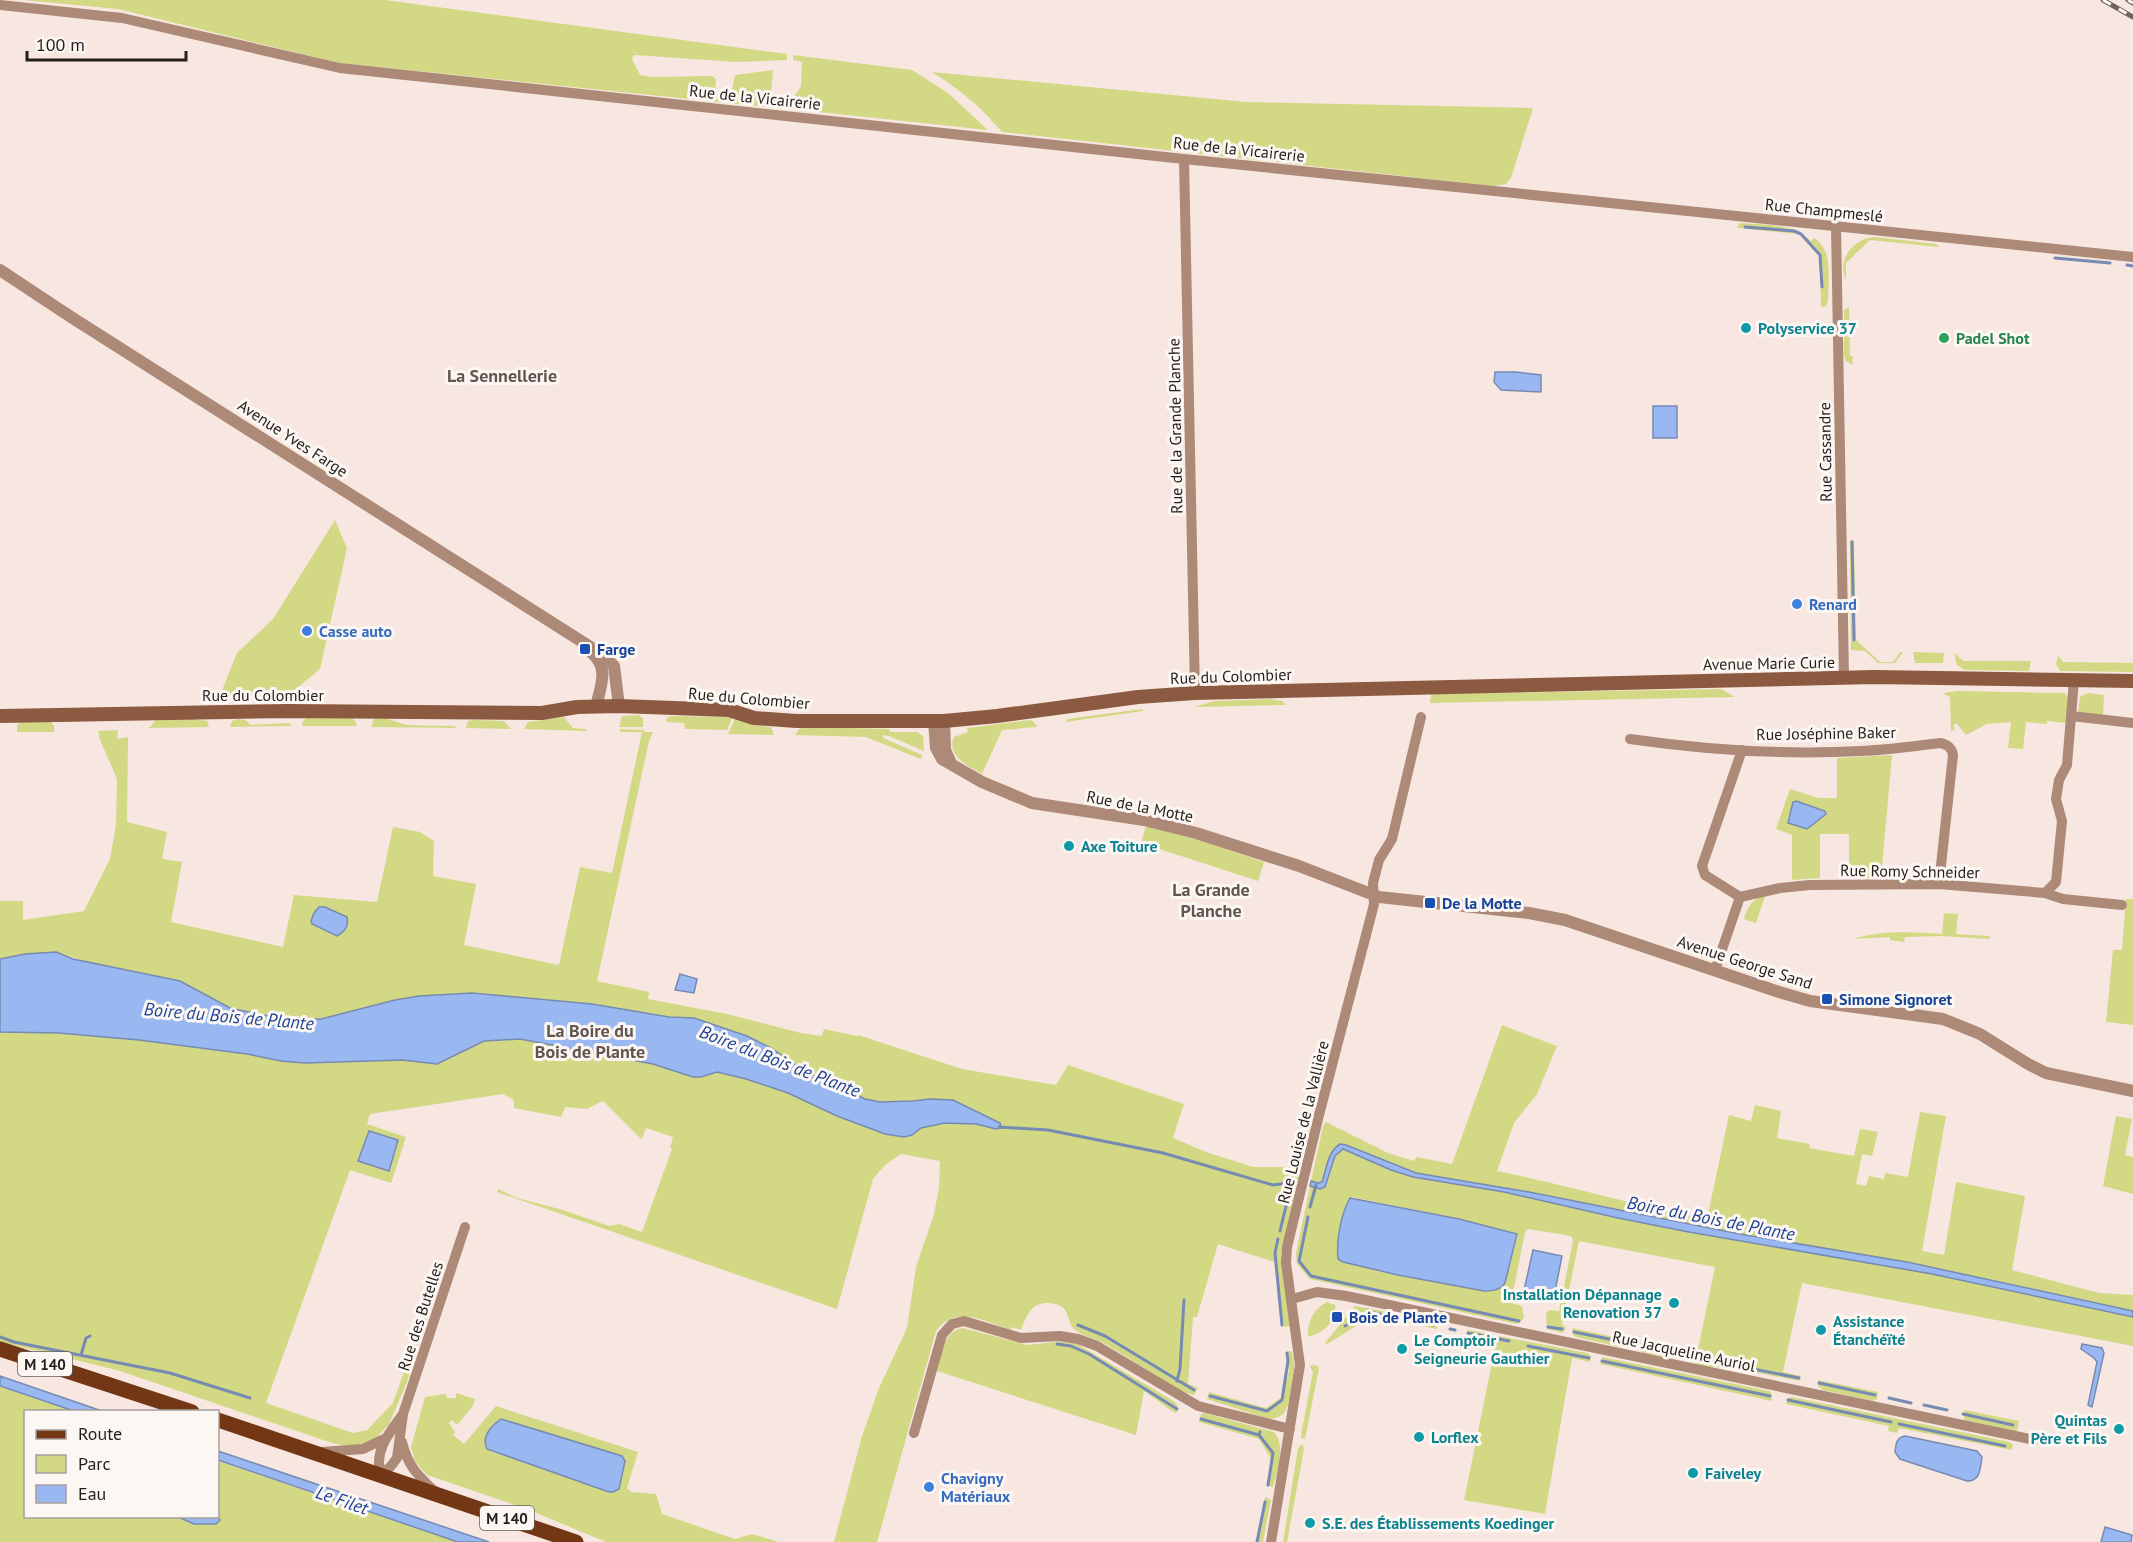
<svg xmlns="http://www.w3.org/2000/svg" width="2133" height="1542" font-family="'PT Sans',sans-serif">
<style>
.green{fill:#d3d885;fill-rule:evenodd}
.water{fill:#99b8f2;stroke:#768ab2;stroke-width:1.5}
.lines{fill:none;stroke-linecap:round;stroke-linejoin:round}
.stream{stroke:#768ab2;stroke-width:3}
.minor{stroke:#ad8978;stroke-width:10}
.tertiary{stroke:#ad8978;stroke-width:12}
.secondary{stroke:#8c5941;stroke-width:14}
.primary{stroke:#733716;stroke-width:15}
.rail-casing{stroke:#6d6460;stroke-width:5}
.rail{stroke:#fdf7f4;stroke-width:3;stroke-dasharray:9;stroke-linecap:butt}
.culture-dot{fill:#0f9aa8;stroke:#fdf7f4;stroke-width:2}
.leisure-dot{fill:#2e9e5b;stroke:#fdf7f4;stroke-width:2}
.shop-dot{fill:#3f7fe0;stroke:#fdf7f4;stroke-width:2}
.transit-dot{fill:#1a4fb4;stroke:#fdf7f4;stroke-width:2}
.labels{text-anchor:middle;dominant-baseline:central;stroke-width:6;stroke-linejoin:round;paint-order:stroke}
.shield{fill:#fdf7f4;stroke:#645f5c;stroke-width:1.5}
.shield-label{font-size:15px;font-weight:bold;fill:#231e1b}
.street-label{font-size:16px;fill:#231e1b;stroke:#fdf7f4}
.culture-label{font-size:16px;font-weight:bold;fill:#0d838f;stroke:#fdf7f4;text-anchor:start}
.leisure-label{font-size:16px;font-weight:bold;fill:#27864d;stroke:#fdf7f4;text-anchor:start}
.shop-label{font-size:16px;font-weight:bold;fill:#366cbe;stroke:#fdf7f4;text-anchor:start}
.transit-label{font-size:16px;font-weight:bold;fill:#164399;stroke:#fdf7f4;text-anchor:start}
.neighbourhood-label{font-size:18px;font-weight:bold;fill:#62554f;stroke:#fdf7f4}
.water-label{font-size:18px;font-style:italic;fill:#1c4395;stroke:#fdf7f4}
</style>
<rect width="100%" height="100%" fill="#f7e7e0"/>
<path class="green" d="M23,0H385L787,54V60L736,62L635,55L633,56L632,59L640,75L652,77L713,76L716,79L715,92L731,95L735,75L773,70L771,92L777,108L339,63L118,9Z
M793,55L912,70L948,93L988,130L791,109L790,103L801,86L802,62L793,60Z
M932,72L1246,102L1533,108L1511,178L1506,184L1493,186L1002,132C981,107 959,89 932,72Z
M1741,223C1764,225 1795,223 1811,241L1814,238C1834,250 1828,280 1828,301L1826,306L1821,307L1820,257L1799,234L1737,228L1739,224Z
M1875,237L1936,244L1939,247L1870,240L1846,263V280C1836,259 1854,238 1875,237Z
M1849,307L1850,356H1853L1852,365L1846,361L1844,356V310Z
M335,520L347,548L320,669L290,694L219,698L237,653L273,619Z
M1850,540H1854L1856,640L1880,662H1893L1900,652H1903L1895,663H1878L1865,651L1851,650Z
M1913,652L1944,653L1943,663H1915Z
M1954,653L1964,661H2031L2029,671L1965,670L1957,665Z
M2058,655L2063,662L2133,663V672L2060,671L2056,664Z
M1721,689L1735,697L1430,703L1431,694Z
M1958,691L2065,693L2068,699L2066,723L2047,721V724L2026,722L2023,749L2008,748L2011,722L1987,724L1966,735L1956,723L1953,726L1955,728L1951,732L1950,697L1942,693Z
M2088,693L2104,695L2103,715L2078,713L2080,697Z
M1271,699L1282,701L1286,705L1193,707L1215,701Z
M1142,709L1143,711L1065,722L1067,719Z
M639,715L643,719V727H619L622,716Z
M671,716L728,717L732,718L727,730L685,729L684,723L666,722L667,718Z
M564,717L573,728L586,729V731L524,729L528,722Z
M306,718H352L355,721L357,726H302L303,721Z
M193,719L207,721L209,727L149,728L156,720Z
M238,719L245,720L251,725L289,723L292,726L230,727L232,721Z
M374,719H388L406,725L454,726L457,728L371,727Z
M735,719L753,725L771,727L774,735L728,734Z
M474,720L504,721L511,729L466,728L468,721Z
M1030,720L1034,722L1037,727L1002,730L982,774C968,766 946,756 954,737L968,732L967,728Z
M21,722H51L54,726V732H17V725Z
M804,727L889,729L890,732H917L923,736L924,751L889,736L883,735V738L922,755L921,759L866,737L795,735L799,729Z
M620,729L643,730L645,732H653L649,741L597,981L649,992L648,999L727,1014L801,1033L822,1036L824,1029L857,1036L858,1035L962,1069L1056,1085L1068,1065L1184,1104L1173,1138L1206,1152L1253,1167H1301L1281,1253L1290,1326L1284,1327L1274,1262L1218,1244L1197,1317H1193L1188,1384L1198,1388L1194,1395L1180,1391C1155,1376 1131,1359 1105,1344C1096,1339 1083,1336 1075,1330C1065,1322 1073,1304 1048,1303C1031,1302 1026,1317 1021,1330L1012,1327L1011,1330C985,1321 955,1304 936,1331L877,1542H834L862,1436L879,1388L907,1328L916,1267L934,1214L939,1188L940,1161L901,1154L885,1165L873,1179L837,1309L497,1192L498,1189L517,1198L563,1210L609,1226L619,1224L642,1232L672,1149L670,1148L673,1137L646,1128L642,1139L640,1138L603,1101L587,1109L565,1107L561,1117L514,1108V1100L503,1094L370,1114L367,1124L406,1137L391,1183L350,1170L266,1403L353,1433L367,1430L393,1403L435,1285L430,1282L436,1269L441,1270L407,1382L389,1424L376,1438L368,1444L348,1447L326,1441L117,1370L0,1342V1032L59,1033L139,1040L247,1054L281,1061L305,1063L402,1060L437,1064L484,1041L520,1039L653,1064L693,1077H701L717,1072L746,1079L788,1093L837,1116L885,1134L904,1137L912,1135L921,1128L945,1123L976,1124L996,1129L1000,1123L953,1100L930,1099L913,1101L880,1102L865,1099L806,1072L789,1061L694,1018L669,1017L592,1004L530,998L444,994L395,1000L321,1019H283L230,1008L56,952L25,954L0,959V901H23V920L84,911L110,859L116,824L117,779L100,740L98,731L118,730L117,739L128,737L127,822L167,832L162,859L182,862L171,922L283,947L294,895L377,902L393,827L420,832L434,841L433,876L476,884L464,945L559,965L580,867L612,873L642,732H620ZM368,1132L398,1140L390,1170L359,1161Z
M1892,755L1881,878H1849V834H1820V878L1792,880V835L1776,829L1790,789L1818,798H1837V758Z
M1146,826L1209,843L1264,862L1258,881L1141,843Z
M1765,896L1756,923L1744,919C1748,907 1751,899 1765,896Z
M2126,899H2133V1025L2106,1022L2113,950H2122Z
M1944,913L1958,914L1956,934L1990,936L1989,939L1940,936L1907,937H1905L1904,942L1890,940V937L1853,939C1882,930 1913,932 1942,934Z
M1502,1025L1557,1046L1537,1094L1514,1123L1497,1171C1567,1185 1636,1206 1707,1219L1729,1115L1751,1121L1755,1105L1781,1111L1777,1138L1810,1144L1809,1148L1854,1156L1860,1129L1878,1132L1872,1156L1862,1154L1856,1184L1866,1186L1869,1176L1884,1179L1885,1173L1908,1177L1920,1112L1946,1116L1922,1251L1944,1255L1956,1182L2025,1196L2012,1270L2099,1293L2133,1295V1311L1907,1262L1740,1234L1529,1192L1416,1173L1340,1144L1332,1152L1322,1182L1318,1183L1311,1181L1323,1126L1326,1122L1388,1153L1414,1161L1417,1157L1452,1164Z
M2116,1116L2132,1119L2125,1155L2133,1157V1194L2103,1186Z
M1343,1149L1391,1170L1413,1177L1504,1192L1618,1218L1689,1232L1932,1274L2133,1317V1346L1802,1283L1783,1372L1801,1376L1799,1381L1749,1371L1746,1370L1745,1364L1733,1362L1729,1367C1716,1367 1697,1369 1689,1358V1352L1697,1354L1715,1267L1579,1241L1562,1325L1566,1327L1563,1333L1547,1329L1546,1314L1549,1310L1559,1311L1573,1241L1572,1237L1566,1235L1528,1229L1525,1232L1511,1303L1522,1306L1524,1318L1517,1324L1310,1279L1297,1264L1296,1253L1310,1186L1320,1189L1326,1186L1335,1156ZM1352,1197L1459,1219L1517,1234V1238L1505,1283L1491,1291H1484L1398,1275L1343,1262L1337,1248L1346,1206Z
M1327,1302L1335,1305C1338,1319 1322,1336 1308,1336C1307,1322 1314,1308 1327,1302Z
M1355,1306L1431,1320L1436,1323L1437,1329L1372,1316L1327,1344L1325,1343Z
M963,1328L1027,1345L1065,1341L1077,1344L1172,1400C1177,1404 1180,1406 1176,1413L1172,1411L1144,1391L1136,1435L937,1371C942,1354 943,1331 963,1328Z
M1572,1328L1628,1340L1627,1344L1620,1347L1576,1337L1573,1335Z
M1468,1330L1587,1353L1591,1356L1590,1362L1572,1358L1545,1514L1464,1500L1496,1343L1466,1336Z
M1637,1342L1672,1349L1669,1357H1667L1643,1353L1638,1349Z
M1288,1351H1291C1298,1360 1292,1406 1283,1414C1277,1419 1271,1419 1265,1418L1207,1399L1209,1392L1266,1408L1282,1397L1289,1371Z
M1602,1357L1769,1391L1771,1392L1772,1401L1600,1364Z
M1312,1365L1318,1366L1319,1368L1305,1439L1301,1438V1435L1313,1372L1310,1366Z
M1818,1380L1878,1392L1877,1399L1872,1401L1823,1390L1818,1386Z
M0,1387L73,1411L26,1412V1516H218V1461L458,1542H0Z
M456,1393L475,1399L473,1406L457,1425L452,1420L449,1423L455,1432L453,1435L464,1444L496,1406L638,1452L627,1488L631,1492L656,1494L662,1514L735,1539L752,1534L779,1542H606L527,1509L427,1475L415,1461L411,1447L425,1397L446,1394L447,1398H456ZM501,1419L622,1456L625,1459L620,1486L616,1492H609L493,1452L485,1446L486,1436Z
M1792,1397L2009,1442L2013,1445L2012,1450L1899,1428L1897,1433L1888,1431L1889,1426L1786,1404L1788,1398Z
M1964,1410L2019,1421L2017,1432L1964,1420Z
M1204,1413L1274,1432C1286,1446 1278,1471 1273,1487L1267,1486L1271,1459L1259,1439L1199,1422L1201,1414Z
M1303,1444L1304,1449L1287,1542H1283L1298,1448Z
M1265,1497L1271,1500L1263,1542H1256Z"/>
<path class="water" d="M1495,372H1516L1541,375V392L1501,390L1494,382Z
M1653,406H1677V438H1653Z
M1796,801L1825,811L1826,814L1807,829L1788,823L1793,802Z
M319,907H325L347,917C349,927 345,931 337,936L312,924L311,921L314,913Z
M56,952L73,959L180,981L230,1008L283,1019H321L395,1000L419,996L472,993L592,1004L669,1017L694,1018L747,1036L771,1048L806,1072L865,1099L880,1102L913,1101L930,1099L953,1100L1000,1123L1001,1128L996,1129L976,1124L945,1123L921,1128L912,1135L904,1137L885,1134L837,1116L788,1093L746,1079L717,1072L701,1077H693L653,1064L520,1039L484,1041L437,1064L402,1060L305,1063L281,1061L247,1054L139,1040L59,1033L0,1032V959L25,954Z
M680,974L697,979L694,993L675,990Z
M369,1131L398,1140L389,1171L358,1161Z
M1340,1144L1346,1145L1416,1173L1529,1192L1740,1234L1907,1262L2133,1311V1317L1932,1274L1689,1232L1618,1218L1504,1192L1413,1177L1391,1170L1343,1149L1335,1156L1325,1187L1320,1189L1310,1186L1311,1181L1318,1183L1322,1182C1326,1170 1328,1151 1340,1144Z
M1350,1198L1459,1219L1517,1234L1505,1283C1500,1290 1493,1291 1484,1291L1398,1275L1343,1262L1338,1259C1336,1240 1341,1214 1350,1198Z
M1533,1250L1562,1256L1553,1301L1523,1295Z
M2082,1344L2102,1348L2104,1353L2092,1407L2088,1405L2097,1362L2094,1358L2081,1349Z
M0,1376L102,1411H74L0,1386Z
M501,1419L622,1456L625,1461L619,1489L613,1492H609L487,1449C481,1436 491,1426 501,1419Z
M1905,1436L1977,1451L1982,1457C1980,1468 1981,1481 1967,1481L1900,1459L1895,1452C1896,1444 1896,1438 1905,1436Z
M218,1451L489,1542H458L218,1460Z
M178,1517H217L220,1520L216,1524H194Z
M2105,1527L2132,1535L2131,1542H2101Z"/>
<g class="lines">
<path class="stream" d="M1745,227L1794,231L1801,234L1820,255L1822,287
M2055,258L2110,263
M2127,265L2133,266
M1852,542L1854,640
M999,1127L1048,1130L1163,1153L1273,1185L1296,1182
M1310,1207L1316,1185
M1308,1217L1299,1261L1311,1276L1519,1321
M1280,1231L1292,1182
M1278,1239L1275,1253L1282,1325
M1369,1312L1433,1325
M1078,1325L1105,1336L1194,1390
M1345,1326L1369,1312L1368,1310
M1548,1327L1562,1329
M1450,1329L1455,1330
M1574,1332L1624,1342
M1468,1333L1509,1341
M0,1337L14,1342L170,1373L250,1398
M1057,1344L1071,1346L1089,1354L1177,1409
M1640,1345L1669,1351
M1528,1346L1589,1358
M81,1355L86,1338L90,1336
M1691,1356L1729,1364
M1602,1361L1770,1396
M1748,1368L1799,1378
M1177,1381L1180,1369L1184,1300
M1819,1383L1875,1395
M1210,1396L1267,1411L1282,1400L1288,1361L1287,1353
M1889,1398L1911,1403
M1788,1400L1891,1422
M1924,1405L1947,1410
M1963,1414L2013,1425
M1201,1419L1259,1435L1260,1432
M1899,1424L2005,1446
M1259,1435L1273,1453L1268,1485
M1257,1542L1265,1502"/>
<path class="minor" d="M0,5L122,18L340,68L1184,159L2133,257
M1184,159L1195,693
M1836,226L1844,678
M2071,716L2133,723
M1630,739C1706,750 1785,755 1861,751C1887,750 1914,746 1940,743C1947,744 1952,748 1953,755L1939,884
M2045,893L2063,899L2122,905
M1740,897L1705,875L1702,866L1742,750
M1715,970L1740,897L1780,888L1810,885L1939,884L2045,893L2056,882L2062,821L2056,799L2059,780L2067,765L2074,680
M1292,1299L1317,1292L1346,1296L2035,1440
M403,1414C390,1432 373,1451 381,1475L391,1466L397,1458L403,1414L465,1227
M914,1433L942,1335L952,1324L964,1321L1021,1338L1060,1336L1078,1339L1097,1346L1198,1406L1290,1429
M402,1442C408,1467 418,1475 436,1493
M321,1452L363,1449L384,1439
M1271,1542L1300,1365L1286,1263L1287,1247L1319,1115L1372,912L1374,904L1373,883L1379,860L1392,839L1421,717"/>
<path class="tertiary" d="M0,270L71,317L603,655L614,666L619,706
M592,653C610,669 600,687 596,707
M934,721L936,748L942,759L982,782L1032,803L1144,820L1196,833L1299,866L1379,897L1529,913L1565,920L1779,992L1810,1001L1943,1019L1980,1034L2028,1064L2046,1073L2133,1091
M944,721L945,750L950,761"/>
<path class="secondary" d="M0,716L288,711L542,713L577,707L619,706L729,710L754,718L796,721H944L997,716L1138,697L1195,693L1875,677L2133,681"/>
<path class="primary" d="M0,1349L192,1412
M218,1420L576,1542"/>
<defs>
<path id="rail" d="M2103,0L2133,17
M2128,0L2133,3"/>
</defs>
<use href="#rail" class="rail-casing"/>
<use href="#rail" class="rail"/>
</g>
<g class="culture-dot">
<circle cx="1746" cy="328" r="6"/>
<circle cx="1069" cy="846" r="6"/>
<circle cx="1674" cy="1303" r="6"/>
<circle cx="1821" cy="1330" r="6"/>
<circle cx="1402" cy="1349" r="6"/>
<circle cx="2119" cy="1429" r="6"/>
<circle cx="1419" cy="1437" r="6"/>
<circle cx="1693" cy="1473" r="6"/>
<circle cx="1310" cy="1523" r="6"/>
</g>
<circle class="leisure-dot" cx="1944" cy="338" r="6"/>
<g class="shop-dot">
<circle cx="1797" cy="604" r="6"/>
<circle cx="307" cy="631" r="6"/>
<circle cx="929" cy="1487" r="6"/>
</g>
<g class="transit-dot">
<rect x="579" y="643" width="12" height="12" rx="3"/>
<rect x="1424" y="897" width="12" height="12" rx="3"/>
<rect x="1821" y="993" width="12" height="12" rx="3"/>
<rect x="1331" y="1311" width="12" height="12" rx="3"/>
</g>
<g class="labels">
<g class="shield">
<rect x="18" y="1352" width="54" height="24" rx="4.5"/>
<rect x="480" y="1506" width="54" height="24" rx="4.5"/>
</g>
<g class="shield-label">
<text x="45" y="1364">M 140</text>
<text x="507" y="1518">M 140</text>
</g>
<g class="street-label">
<text transform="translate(755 97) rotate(6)">Rue de la Vicairerie</text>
<text transform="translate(1239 149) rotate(6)">Rue de la Vicairerie</text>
<text transform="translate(1824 210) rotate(6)">Rue Champmeslé</text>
<text transform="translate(1175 426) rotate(-91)">Rue de la Grande Planche</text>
<text transform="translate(293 438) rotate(33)">Avenue Yves Farge</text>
<text transform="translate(1825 452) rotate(-91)">Rue Cassandre</text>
<text transform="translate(1769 663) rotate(-1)">Avenue Marie Curie</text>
<text transform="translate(1231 676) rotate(-2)">Rue du Colombier</text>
<text x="263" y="695">Rue du Colombier</text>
<text transform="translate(749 698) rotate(5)">Rue du Colombier</text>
<text transform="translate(1826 733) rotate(-1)">Rue Joséphine Baker</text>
<text transform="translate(1140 806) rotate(11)">Rue de la Motte</text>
<text transform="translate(1910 871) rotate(1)">Rue Romy Schneider</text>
<text transform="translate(1745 962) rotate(18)">Avenue George Sand</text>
<text transform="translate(1303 1122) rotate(-76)">Rue Louise de la Vallière</text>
<text transform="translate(420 1316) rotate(-72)">Rue des Butelles</text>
<text transform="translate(1684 1351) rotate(12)">Rue Jacqueline Auriol</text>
</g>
<g class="culture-label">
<text x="1758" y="328">Polyservice 37</text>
<text x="1081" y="846">Axe Toiture</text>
<text x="1662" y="1294" text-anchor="end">Installation Dépannage<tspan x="1662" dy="18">Renovation 37</tspan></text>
<text x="1833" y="1321">Assistance<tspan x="1833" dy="18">Étanchéïté</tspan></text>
<text x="1414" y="1340">Le Comptoir<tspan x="1414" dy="18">Seigneurie Gauthier</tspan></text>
<text x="2107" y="1420" text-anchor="end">Quintas<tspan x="2107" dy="18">Père et Fils</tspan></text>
<text x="1431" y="1437">Lorflex</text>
<text x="1705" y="1473">Faiveley</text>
<text x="1322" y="1523">S.E. des Établissements Koedinger</text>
</g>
<g class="leisure-label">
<text x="1956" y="338">Padel Shot</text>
</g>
<g class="shop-label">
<text x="1809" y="604">Renard</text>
<text x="319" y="631">Casse auto</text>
<text x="941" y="1478">Chavigny<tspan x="941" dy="18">Matériaux</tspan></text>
</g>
<g class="transit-label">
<text x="597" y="649">Farge</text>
<text x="1442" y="903">De la Motte</text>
<text x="1839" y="999">Simone Signoret</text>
<text x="1349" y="1317">Bois de Plante</text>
</g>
<g class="neighbourhood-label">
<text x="502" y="375">La Sennellerie</text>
<text x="1211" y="889">La Grande<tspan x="1211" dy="21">Planche</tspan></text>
<text x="590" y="1030">La Boire du<tspan x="590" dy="21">Bois de Plante</tspan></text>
</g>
<g class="water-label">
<text transform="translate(229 1016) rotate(5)">Boire du Bois de Plante</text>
<text transform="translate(780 1061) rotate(21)">Boire du Bois de Plante</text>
<text transform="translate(1711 1218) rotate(11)">Boire du Bois de Plante</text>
<text transform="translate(342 1500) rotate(19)">Le Filet</text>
</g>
</g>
<rect x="24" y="1410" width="195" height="108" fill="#fdf7f4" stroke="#a6a09d" stroke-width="1.5"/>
<rect x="36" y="1430" width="30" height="9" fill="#733716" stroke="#a6a09d" stroke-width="1.5"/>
<text x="78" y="1440" font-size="18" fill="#231e1b">Route</text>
<rect x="36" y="1455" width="30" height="18" fill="#d3d885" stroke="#a6a09d" stroke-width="1.5"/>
<text x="78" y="1470" font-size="18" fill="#231e1b">Parc</text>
<rect x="36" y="1485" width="30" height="18" fill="#99b8f2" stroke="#a6a09d" stroke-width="1.5"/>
<text x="78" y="1500" font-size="18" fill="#231e1b">Eau</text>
<path d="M27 51v9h159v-9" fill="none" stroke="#231e1b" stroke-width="3"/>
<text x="36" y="51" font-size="18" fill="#231e1b" stroke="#fdf7f4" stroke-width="4.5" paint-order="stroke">100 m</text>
</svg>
